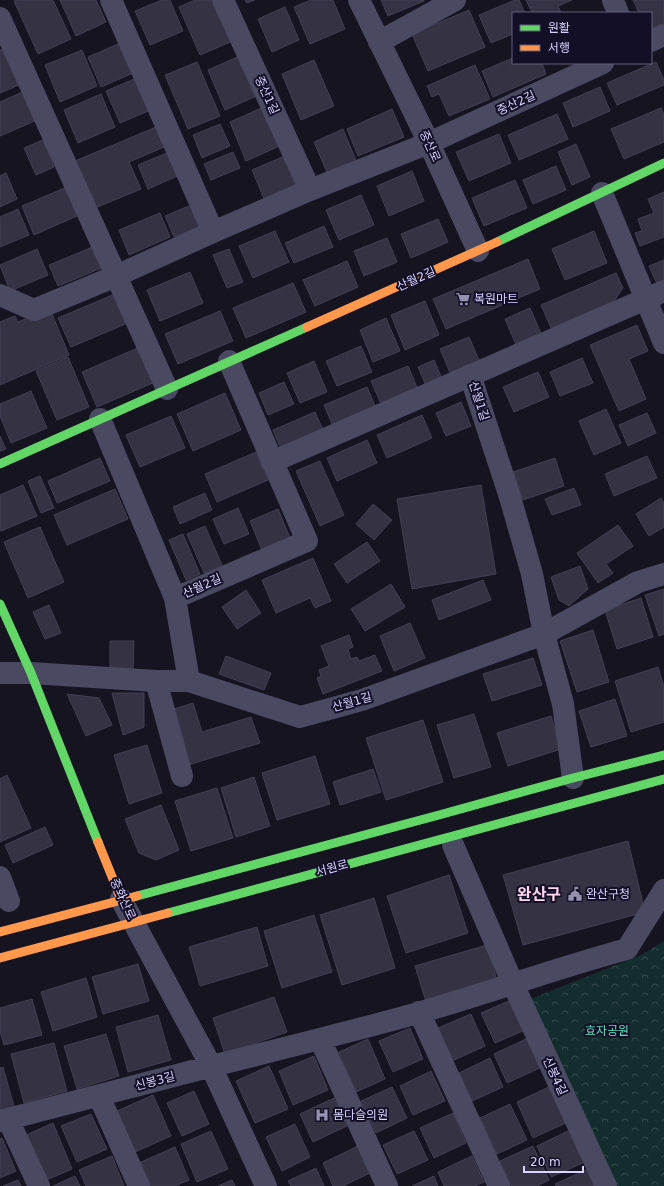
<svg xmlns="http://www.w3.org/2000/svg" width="664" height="1186" font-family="'DejaVu Sans','Noto Sans KR',sans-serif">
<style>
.forest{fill:url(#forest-crowns)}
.building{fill:#343243;stroke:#433f54}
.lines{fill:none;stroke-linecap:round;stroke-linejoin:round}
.street{stroke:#4a4962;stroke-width:22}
.fast{stroke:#63d668;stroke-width:9}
.slow{stroke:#ff974d;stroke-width:9}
.labels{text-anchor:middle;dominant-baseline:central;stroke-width:4;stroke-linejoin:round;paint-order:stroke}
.street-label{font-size:12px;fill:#d9d4ff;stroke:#130f26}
.poi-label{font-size:12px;fill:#d9d4ff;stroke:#130f26;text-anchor:start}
.park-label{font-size:12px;fill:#5fe0c0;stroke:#130f26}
.district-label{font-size:16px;font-weight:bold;fill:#ffd6f0;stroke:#130f26}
</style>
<defs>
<pattern id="forest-crowns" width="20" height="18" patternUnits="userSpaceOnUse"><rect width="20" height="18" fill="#132c2d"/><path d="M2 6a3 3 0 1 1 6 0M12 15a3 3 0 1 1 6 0" fill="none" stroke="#354a4c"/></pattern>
</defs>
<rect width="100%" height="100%" fill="#161421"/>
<path class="forest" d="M664,941V1186H610L530,999L641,955Z"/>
<path class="building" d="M16,0H53L71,39L38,54L14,1Z
M60,0H96L106,22L76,36Z
M162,0H170L183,31L150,45L135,11Z
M195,0H218L235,40L200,55L179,7Z
M245,0H255L247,3Z
M311,0H333L345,29L310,44L294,7Z
M381,0H424V1L388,16Z
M515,0H519L525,13H513V34L491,43L479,15Z
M526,0H572L558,6L561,13H532Z
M633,0H664V23L651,28V13H639Z
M285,7L299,40L272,52L258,19Z
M469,10L485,47L428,71L412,34Z
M125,41L138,71L101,87L88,57Z
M4,48L19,85L0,93V50Z
M82,50L97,86L60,102L45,65Z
M242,55L259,95L225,110L208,70Z
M513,58V63H542L546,74L493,97L482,71Z
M314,60L334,106L301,120L282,74Z
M197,62L220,116L188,129L165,75Z
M656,62L664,80V85L617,105L607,83Z
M475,65L490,99L449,116L439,94L432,97L427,86Z
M139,77L153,109L120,123L106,91Z
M600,87L610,111L573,127L563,103Z
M25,91L37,120L0,136V102Z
M101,94L115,127L78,143L64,110Z
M268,105L284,144L246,161L230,122Z
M661,108L664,115V142L624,159L611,129Z
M392,109L404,137L358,156L347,129Z
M557,114L568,139L519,160L508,135Z
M220,124L230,146L202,158L193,135Z
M161,125L169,145L129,162L141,189L95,208L75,161Z
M343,129L357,163L328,175L314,142Z
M499,134L511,163L469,181L456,152Z
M43,140L54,167L36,175L24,148Z
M576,144L590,177L572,185L558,152Z
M174,150L184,173L148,189L138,165Z
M233,152L240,168L211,180L204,164Z
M287,155L300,186L265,201L252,170Z
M556,166L566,190L533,204L523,180Z
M412,171L424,201L389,216L377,186Z
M6,173L17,199L0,207V176Z
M515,180L527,208L484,226L472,198Z
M67,187L79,215L34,235L22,206Z
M664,192V237L640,246L635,233L642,231L638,219L654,213L648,199Z
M361,195L374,225L339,240L326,210Z
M196,203L205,224L174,237L165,216Z
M18,209L29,235L0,247V217Z
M160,213L170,237L129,255L119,230Z
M438,219L448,242L411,258L401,234Z
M324,226L333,247L294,263L285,243Z
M275,231L289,262L253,278L239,246Z
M594,231L607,263L565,280L552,249Z
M387,238L397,262L364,276L354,251Z
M95,246L104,267L58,286L49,265Z
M37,249L48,275L10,291L0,265Z
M229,249L243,282L227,288L213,255Z
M528,259L540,289L446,329L433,299Z
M664,260V283L658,286L649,266Z
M347,261L358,287L315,306L303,280Z
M190,272L203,303L160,321L147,290Z
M616,273L623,288L614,301L551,328L541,305Z
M293,283L306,312L246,338L233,308Z
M115,294L128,323L71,347L58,318Z
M425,301L439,335L405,350L391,315Z
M530,308L542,336L517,347L505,319Z
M50,309L69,355L0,385V322L15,316L18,322Z
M220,311L233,341L178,364L165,334Z
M386,318L400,351L373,362L360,330Z
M637,325L648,351L629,359L646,399L619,411L590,345Z
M469,337L481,365L452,377L440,349Z
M361,346L372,372L337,386L326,361Z
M140,347L155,382L97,407L82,372Z
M68,357L89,407L57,420L36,371Z
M582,358L593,383L560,396L550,372Z
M434,360L443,381L427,388L418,367Z
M314,361L327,392L300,403L287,373Z
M408,366L418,390L382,406L371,381Z
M538,372L549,397L514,412L503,387Z
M284,382L294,404L268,415L259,393Z
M367,387L376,408L333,426L324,405Z
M31,391L47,428L11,443L0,416V404Z
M225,393L241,430L193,451L177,414Z
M461,402L471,426L446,436L436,413Z
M606,409L621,443L594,455L579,421Z
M315,412L323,430L281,449L273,430Z
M647,413L656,433L628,446L619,425Z
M422,415L432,438L387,458L377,435Z
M171,416L185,448L140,467L126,435Z
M0,436L6,449L0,451Z
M367,440L377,463L337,481L327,458Z
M256,452L268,480L217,502L205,474Z
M647,456L657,478L614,496L605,474Z
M100,458L110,481L57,503L48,481Z
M555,458L564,486L523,500L513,472Z
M320,461L344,515L320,526L296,471Z
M40,476L54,508L41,513L28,481Z
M23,485L37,516L1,531L0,528V495Z
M481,485L496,574L412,589L397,499Z
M574,488L581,505L552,515L545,499Z
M115,489L128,519L67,545L54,515Z
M205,493L212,510L180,524L173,507Z
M661,498L664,503V527L649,536L636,514Z
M373,504L392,520L374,540L356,524Z
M238,508L249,534L224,544L213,519Z
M278,509L290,538L262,550L250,521Z
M618,525L633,546L606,564L613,573L598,583L577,553Z
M205,526L222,565L204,573L187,534Z
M40,527L64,582L28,598L4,542Z
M183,534L200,574L186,580L169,540Z
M367,542L380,561L347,583L334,564Z
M313,558L331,601L315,608L310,598L276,613L262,580Z
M580,566L588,589L569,606L559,600L551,577Z
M483,580L491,600L439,620L432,600Z
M391,584L405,607L365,631L351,609Z
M664,589V634L659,636L645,595Z
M246,590L261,613L237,629L222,607Z
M641,598L653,637L617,649L605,610Z
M49,605L61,633L45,639L33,612Z
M410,623L425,658L394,671L380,636Z
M593,630L609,682L577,692L560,641Z
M349,635L353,647L348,649L351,659L357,657L359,661L375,655L382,671L323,694L317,678L321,676L319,670L329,666L321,646Z
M110,641H134L133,671H110Z
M226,656L271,673L264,690L219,674Z
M533,658L542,685L492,701L483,674Z
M658,667L664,687V722L631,732L615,681Z
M112,693H144V727L123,735Z
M67,694L99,698L112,725L86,736Z
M615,699L627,736L591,747L579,711Z
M193,703L202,732L251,717L260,743L188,765L171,710Z
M474,714L491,767L454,778L437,725Z
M551,716L561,749L508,766L497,733Z
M423,720L443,782L386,800L366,738Z
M147,745L162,793L129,804L114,755Z
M315,756L330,804L277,820L262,773Z
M373,769L381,792L340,805L333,782Z
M7,775L31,828L0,842V779Z
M254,777L270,826L236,837L221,788Z
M217,788L233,838L191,851L175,801Z
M161,805L179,850L156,860L139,853L125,819Z
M45,827L53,845L13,863L5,845Z
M628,841L645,912L523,945L503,875Z
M449,875L468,933L406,953L387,896Z
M374,898L395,968L342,985L320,915Z
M314,915L332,972L282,988L264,931Z
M257,927L268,966L200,986L189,947Z
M487,945L498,984L427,1005L415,966Z
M138,964L149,1001L103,1014L92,977Z
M86,978L97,1017L53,1031L41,992Z
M274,997L287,1032L225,1054L213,1018Z
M32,999L42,1035L4,1045L0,1031V1008Z
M511,1000L525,1030L495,1043L481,1013Z
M471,1014L485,1046L452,1061L438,1028Z
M158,1015L171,1060L128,1072L116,1027Z
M410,1028L423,1059L393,1072L379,1041Z
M106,1034L119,1076L77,1089L64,1046Z
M528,1038L542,1067L507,1083L494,1054Z
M368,1039L385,1079L356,1092L339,1052Z
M54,1043L67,1091L24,1103L11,1054Z
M314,1056L328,1090L293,1105L279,1071Z
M490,1058L503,1087L472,1101L459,1073Z
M269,1066L288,1109L255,1123L236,1081Z
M3,1067L15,1110L0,1114V1068Z
M431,1071L445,1101L413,1115L400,1086Z
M551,1086L568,1122L533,1138L517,1102Z
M392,1087L407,1118L376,1133L361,1101Z
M194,1091L209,1124L182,1136L167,1103Z
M153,1095L171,1136L135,1152L117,1111Z
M334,1098L347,1126L313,1142L300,1114Z
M510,1104L527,1140L497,1154L480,1118Z
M453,1113L466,1143L434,1158L420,1128Z
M91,1114L107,1149L77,1162L61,1126Z
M53,1123L72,1169L44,1181L24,1136Z
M295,1124L310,1157L282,1171L266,1137Z
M572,1129L587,1161L551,1177L537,1146Z
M211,1131L228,1169L197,1182L181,1144Z
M414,1131L428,1160L397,1174L383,1145Z
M2,1138L16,1171L0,1178V1139Z
M358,1146L370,1173L343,1186H333L323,1163Z
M533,1146L549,1180L537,1186H511L500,1161Z
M175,1147L189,1180L175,1186H149L139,1163Z
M112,1156L124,1186H86L79,1170Z
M472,1156L484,1182L475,1186H444L438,1172Z
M316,1168L324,1186H291L288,1181Z
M588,1169L596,1186H556L555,1184Z
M75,1176L80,1186H53Z
M434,1176L438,1186H412Z
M18,1180L21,1186H3Z
M232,1180L235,1186H218Z"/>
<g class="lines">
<path class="street" d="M111,0L213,232
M223,0L310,190
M359,0L429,143L478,251
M613,0L618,13
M0,18L167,389
M651,41L664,35
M379,42L455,0
M602,193L664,343
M0,295L34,310L116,276L213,232L310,190L429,143L603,63
M470,375L510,497L532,574L544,634L563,704L573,778
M100,419L175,598L189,681
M272,462L664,291
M175,598L307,541L229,361
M0,673H31L156,681H189L300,717L362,700L544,634L638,582L664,574
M156,681L182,776
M453,845L513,984L606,1186
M0,877L9,901
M121,899L211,1066L266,1186
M419,1012L499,1186
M320,1039L387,1186
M99,1096L139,1186
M8,1119L39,1186
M0,1121C71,1103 141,1084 212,1066C281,1049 350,1032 418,1013C488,993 557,968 627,949L664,890"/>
<path class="fast" d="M497,242L664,163
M0,464L307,327
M0,604L31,673L98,842
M137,896L439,815L573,778L664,755
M168,913L664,779"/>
<path class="slow" d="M307,327L497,242
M98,842L121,899
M0,932L137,896
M0,958L168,913"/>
</g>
<defs>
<symbol id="supermarket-bare" viewBox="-9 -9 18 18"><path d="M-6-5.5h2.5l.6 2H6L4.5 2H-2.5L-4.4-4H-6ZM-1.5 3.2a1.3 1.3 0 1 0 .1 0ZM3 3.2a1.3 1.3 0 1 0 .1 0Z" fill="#9591b1" stroke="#130f26" stroke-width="2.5" paint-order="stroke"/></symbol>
<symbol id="civic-bare" viewBox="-9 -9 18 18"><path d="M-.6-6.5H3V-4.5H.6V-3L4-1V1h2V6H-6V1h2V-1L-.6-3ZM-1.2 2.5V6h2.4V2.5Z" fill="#9591b1" stroke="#130f26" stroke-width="2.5" paint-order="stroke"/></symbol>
<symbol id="hospital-bare" viewBox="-9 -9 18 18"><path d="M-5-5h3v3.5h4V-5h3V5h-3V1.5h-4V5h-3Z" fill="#9591b1" stroke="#130f26" stroke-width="2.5" paint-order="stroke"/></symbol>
</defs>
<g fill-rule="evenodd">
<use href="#supermarket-bare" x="453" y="289" width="20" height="20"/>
<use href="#civic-bare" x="565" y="884" width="20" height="20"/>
<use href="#hospital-bare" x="312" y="1105" width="20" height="20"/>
</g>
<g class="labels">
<g class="street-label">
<text transform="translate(267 95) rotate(65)">중산1길</text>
<text transform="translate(516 103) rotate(-25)">중산2길</text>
<text transform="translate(430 146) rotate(65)">중산로</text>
<text transform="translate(416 279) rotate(-24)">산월2길</text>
<text transform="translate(479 401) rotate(72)">산월1길</text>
<text transform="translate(202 586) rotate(-24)">산월2길</text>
<text transform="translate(352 702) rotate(-16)">산월1길</text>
<text transform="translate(332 868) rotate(-15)">서원로</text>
<text transform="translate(123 899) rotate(65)">중화산로</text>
<text transform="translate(555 1076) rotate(65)">신봉4길</text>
<text transform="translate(155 1081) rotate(-15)">신봉3길</text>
</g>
<g class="poi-label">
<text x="474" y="299">복원마트</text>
<text x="586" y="894">완산구청</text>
<text x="333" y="1115">몸다슬의원</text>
</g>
<g class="park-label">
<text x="607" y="1031">효자공원</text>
</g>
<g class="district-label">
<text x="539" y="894">완산구</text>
</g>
</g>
<rect x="512" y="12" width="140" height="52" fill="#130f26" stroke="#625e7d"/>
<rect x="520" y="25" width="20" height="6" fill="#63d668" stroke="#625e7d"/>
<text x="548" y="32" font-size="12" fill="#d9d4ff">원활</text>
<rect x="520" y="45" width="20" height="6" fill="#ff974d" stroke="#625e7d"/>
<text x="548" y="52" font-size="12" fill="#d9d4ff">서행</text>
<path d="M524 1166v6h59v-6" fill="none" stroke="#d9d4ff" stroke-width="2"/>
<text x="530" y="1166" font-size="12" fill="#d9d4ff" stroke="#130f26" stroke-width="3" paint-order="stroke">20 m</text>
</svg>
